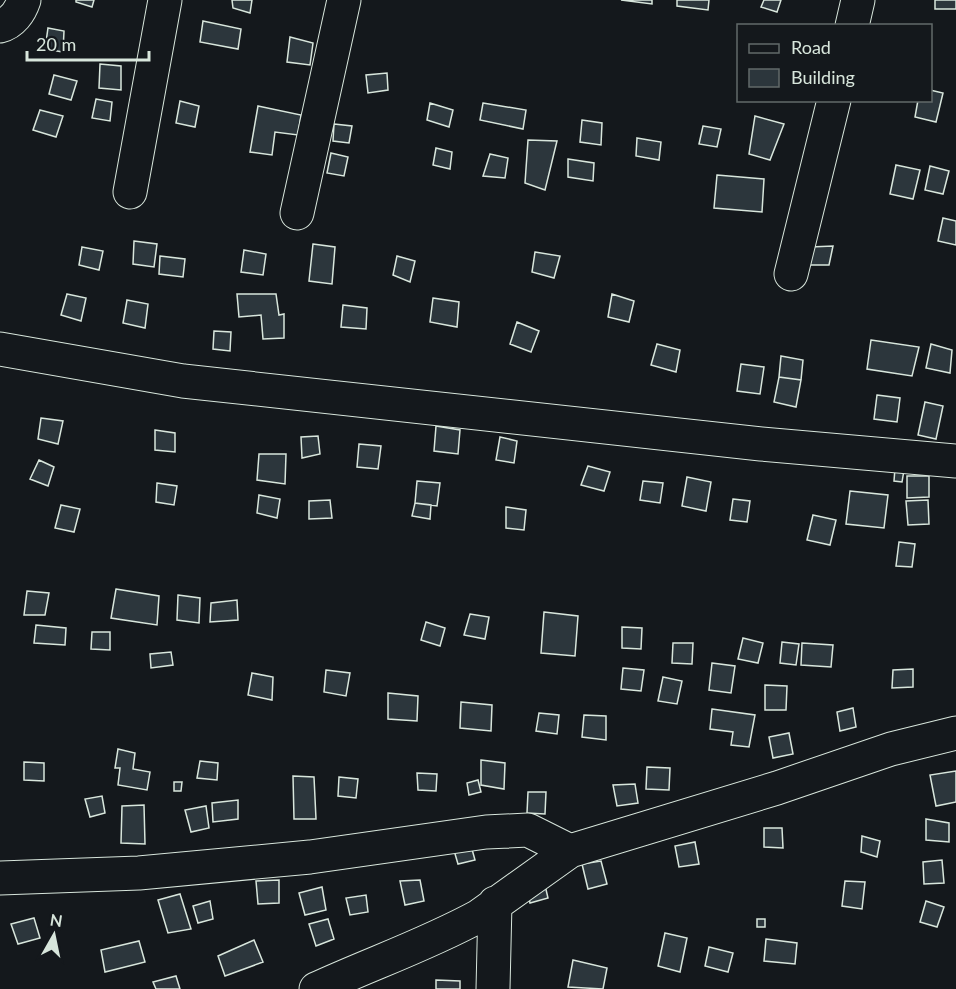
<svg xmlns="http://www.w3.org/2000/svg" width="956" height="989" font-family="Lato,sans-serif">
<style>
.building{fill:#2c363c;stroke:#d8e6dc;stroke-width:1.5}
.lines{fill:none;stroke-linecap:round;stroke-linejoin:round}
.street-casing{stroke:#d8e6dc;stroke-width:35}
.street{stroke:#14181c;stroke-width:33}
</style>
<rect width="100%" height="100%" fill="#14181c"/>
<path class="building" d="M76,0H94L92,7L76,2Z
M232,0H252L250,13L233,8Z
M621,0H652V4Z
M677,0H709L708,10L677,6Z
M764,0H781L777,12L761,7Z
M935,0H956V9H935Z
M203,21L241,29L238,49L200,42Z
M48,28L64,31L63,52L45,49Z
M290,37L313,43L310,65L287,62Z
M100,64L121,66V90L99,88Z
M387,73L388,90L368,93L366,75Z
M54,75L77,81L71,100L49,94Z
M930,90L943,93L936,122L915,117L918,100H930Z
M96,99L112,102L110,121L92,118Z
M180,101L199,106L195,127L176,123Z
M430,103L453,110L449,127L427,120Z
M483,103L526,110L523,129L480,120Z
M258,106L301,115L298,135L275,132L272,155L250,152Z
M40,110L63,116L56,137L33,130Z
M755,116L784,124L770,160L749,154Z
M582,120L602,123L601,145L580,142Z
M334,124L352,126L349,143L333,141Z
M703,126L721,129L717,147L699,144Z
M637,138L661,142L659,160L636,156Z
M528,140L557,141L545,190L525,183Z
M436,148L452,152L450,169L433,165Z
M331,153L348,157L344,176L327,173Z
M490,154L508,158L505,178L483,176Z
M568,159L594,163L593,181L568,177Z
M896,165L920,170L913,199L890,194Z
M930,166L949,171L943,194L925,190Z
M717,175L764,179L762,212L714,208Z
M943,218L956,221V245L938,241Z
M134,241L157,244L154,267L133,264Z
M313,244L335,247L332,284L309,281Z
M833,246L829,265H806L810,247Z
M82,247L103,251L99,270L79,265Z
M244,250L266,254L263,275L241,272Z
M535,252L560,256L554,278L532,272Z
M160,256L185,259L183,277L159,274Z
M397,256L415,261L410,282L393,275Z
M67,294L86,298L81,321L61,315Z
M237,294H276L279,315L284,314V338L263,339L261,315L239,317Z
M612,294L634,301L629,322L608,317Z
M433,298L459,302L457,327L430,322Z
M127,300L148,304L145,328L123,323Z
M343,305L367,308L366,329L341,327Z
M517,322L539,331L531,352L510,344Z
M214,331L231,332L230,351L213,349Z
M871,340L919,347L912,376L867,369Z
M657,344L680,350L676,372L651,365Z
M931,344L952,350L950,373L926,368Z
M781,356L803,360L801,380L779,377Z
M741,364L764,367L760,394L737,391Z
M779,377L801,380L796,407L774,402Z
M877,395L900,398L897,422L874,419Z
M925,402L943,406L936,439L918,435Z
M41,418L63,421L58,444L38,439Z
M436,426L460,430L458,454L434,451Z
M155,430L175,433V452L155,450Z
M318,436L320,454L302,458L301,437Z
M500,437L517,441L514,463L496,460Z
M359,444L381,446L378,469L357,467Z
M259,454H286L285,484L257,480Z
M39,460L54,467L48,486L30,479Z
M588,466L610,472L604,491L581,485Z
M895,468L904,470L902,482L894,481Z
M907,476H929V497L907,498Z
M687,477L711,482L706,511L682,506Z
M417,481L440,483L437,506L415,503Z
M643,481L663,483L660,503L640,500Z
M157,483L177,486L174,505L156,502Z
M850,491L888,495L884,528L846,524Z
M259,495L280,499L277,518L257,513Z
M733,499L750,501L747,522L730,520Z
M330,500L332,518L309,519V501Z
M928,500L929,524L908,525L906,501Z
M415,503L431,505L430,519L412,516Z
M61,505L80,509L74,532L55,528Z
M506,507L526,510L524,530L506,528Z
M813,515L836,520L830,545L807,540Z
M899,542L915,544L912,567L896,566Z
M116,589L159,596L157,625L111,618Z
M27,591L49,593L45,615H24Z
M178,595L200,598L199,623L177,620Z
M237,600L238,620L210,622L211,603Z
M544,612L578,616L575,656L541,653Z
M470,614L489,617L485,639L464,635Z
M426,622L445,628L440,646L421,640Z
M36,625L66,628L65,645L34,643Z
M622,627L642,628L641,649L622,648Z
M92,632H110V650L91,649Z
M743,638L763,643L758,663L738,659Z
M782,642L799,644L796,665L780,663Z
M673,643H693L692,664L672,663Z
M802,643L833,645L831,667L801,665Z
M171,652L173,665L151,668L150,654Z
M712,663L735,666L731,693L709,690Z
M623,668L644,670L641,691L621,689Z
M913,669V687L892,688L893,670Z
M326,670L350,673L346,696L324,692Z
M252,673L273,677L272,700L248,695Z
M663,677L682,681L677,704L658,701Z
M765,685L787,686L786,710H765Z
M388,693L418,696L417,721L388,719Z
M461,702L492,705L491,731L460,728Z
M853,708L856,727L840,731L837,712Z
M712,709L755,715L749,747L731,745L733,732L710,729Z
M539,713L559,715L557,734L536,731Z
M584,715L606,716V740L582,737Z
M789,733L793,754L773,758L769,737Z
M118,749L135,753L133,769L150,772L147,790L118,785L120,768H115Z
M481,760L505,763L504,789L481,785Z
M200,761L218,763L217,780L197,778Z
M24,762L44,763V781L24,780Z
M647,767L670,768L669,790L646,789Z
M956,771V802L936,806L930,775Z
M417,773L437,774L436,791L418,790Z
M293,776L314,777L316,819H294Z
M339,777L358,779L356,798L338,796Z
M478,780L481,792L469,795L467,783Z
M174,782H182L181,791H174Z
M635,784L638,803L617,806L613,785Z
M528,792H546L545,814L527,813Z
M102,796L105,813L90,817L85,799Z
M238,800V819L213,822L212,803Z
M144,805L145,844L121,843L122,806Z
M206,806L209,828L191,832L185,810Z
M926,819L949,823V842L926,840Z
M764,828H782L783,848L764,847Z
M862,836L880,841L877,857L861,852Z
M470,842L475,860L458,864L453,847Z
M695,842L699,864L679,867L675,846Z
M942,860L944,883L924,884L923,862Z
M601,861L607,884L588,889L582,864Z
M279,880V903L258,904L256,881Z
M420,880L424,901L405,905L400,881Z
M544,881L548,898L530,903L526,886Z
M845,881L865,882L862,909L842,906Z
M322,887L326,910L305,915L299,893Z
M180,894L191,929L168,933L158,900Z
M366,895L368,912L350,915L346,898Z
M210,901L213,919L198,923L193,906Z
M926,901L944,907L937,927L920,922Z
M34,918L40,938L18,944L11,924Z
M328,919L334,939L316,946L309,924Z
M757,919H765V927H757Z
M665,933L687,938L680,972L658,966Z
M766,939L797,943L795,964L764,961Z
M254,940L263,962L225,976L218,956Z
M139,941L145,962L105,972L101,950Z
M709,947L733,953L728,972L705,966Z
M573,960L607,968L603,989L568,987Z
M176,976L180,989H156L153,982Z
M436,980L460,981V989H436Z"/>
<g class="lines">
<defs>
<path id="street" d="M0,26C12,23 20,12 24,0
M852,26L858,0
M130,192L165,0
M297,213L344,0
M791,274L834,100
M0,349L183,381L761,444L956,461
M0,878L139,873L310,857L486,832L528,830L570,851
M316,989C370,964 426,945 479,916L570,851L777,788L891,749L956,733
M493,989L495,903"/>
</defs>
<use href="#street" class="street-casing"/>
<use href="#street" class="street"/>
</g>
<rect x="737" y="24" width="195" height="78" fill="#14181c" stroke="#626a69" stroke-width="1.5"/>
<rect x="749" y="44" width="30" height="9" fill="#14181c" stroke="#626a69" stroke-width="1.5"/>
<text x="791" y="54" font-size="18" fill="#d8e6dc">Road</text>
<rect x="749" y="69" width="30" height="18" fill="#2c363c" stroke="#626a69" stroke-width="1.5"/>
<text x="791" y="84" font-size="18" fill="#d8e6dc">Building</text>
<g transform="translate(54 935) rotate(9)" stroke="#14181c" stroke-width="4.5" paint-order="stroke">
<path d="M0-4.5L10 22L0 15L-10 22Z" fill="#d8e6dc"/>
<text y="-9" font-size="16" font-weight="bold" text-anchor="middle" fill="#d8e6dc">N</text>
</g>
<path d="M27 51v9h122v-9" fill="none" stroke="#d8e6dc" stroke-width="3"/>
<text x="36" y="51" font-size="18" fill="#d8e6dc" stroke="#14181c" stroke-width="4.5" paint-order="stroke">20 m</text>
</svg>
